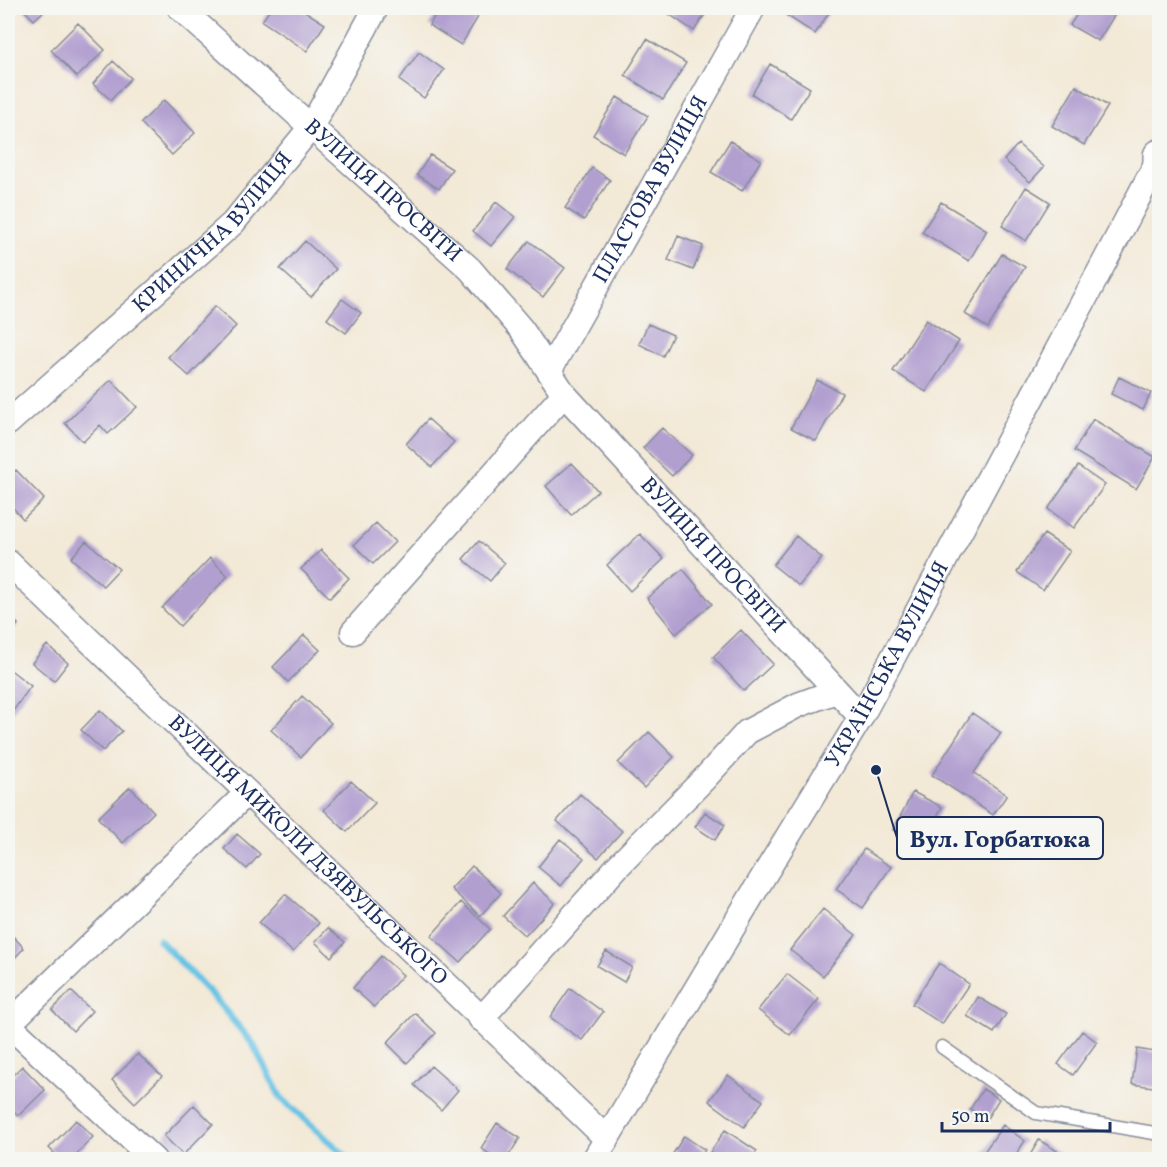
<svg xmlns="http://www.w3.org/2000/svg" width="1167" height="1167" font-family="Vollkorn,serif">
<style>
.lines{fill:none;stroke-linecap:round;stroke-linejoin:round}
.stream{stroke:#66c3e4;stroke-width:7}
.building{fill:#b19fd0}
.service-casing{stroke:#878c9a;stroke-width:15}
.minor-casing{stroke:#878c9a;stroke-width:27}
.secondary-casing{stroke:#878c9a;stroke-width:36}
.service{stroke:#fff;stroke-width:12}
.minor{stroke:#fff;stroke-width:24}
.secondary{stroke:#fff;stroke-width:33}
.labels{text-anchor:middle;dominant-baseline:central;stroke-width:4.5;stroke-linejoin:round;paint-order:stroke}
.street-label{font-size:22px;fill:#1b2f5e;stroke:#f6f6f2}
.leader{fill:none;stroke:#1b2f5e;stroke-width:2}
.callout-dot{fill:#1b2f5e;stroke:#f6f6f2;stroke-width:2}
.callout{fill:#f6f6f2;stroke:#1b2f5e;stroke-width:2}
.callout-label{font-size:24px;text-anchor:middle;font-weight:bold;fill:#1b2f5e}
</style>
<rect width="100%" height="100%" fill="#f6f6f2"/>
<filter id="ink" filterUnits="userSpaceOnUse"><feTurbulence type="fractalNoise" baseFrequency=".0167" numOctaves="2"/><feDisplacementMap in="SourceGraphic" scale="12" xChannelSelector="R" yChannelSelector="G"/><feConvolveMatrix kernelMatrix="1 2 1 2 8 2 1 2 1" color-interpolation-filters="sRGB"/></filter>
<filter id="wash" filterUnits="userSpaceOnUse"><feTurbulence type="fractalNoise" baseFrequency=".008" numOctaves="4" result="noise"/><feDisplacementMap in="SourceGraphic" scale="24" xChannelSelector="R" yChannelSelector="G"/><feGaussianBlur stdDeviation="1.35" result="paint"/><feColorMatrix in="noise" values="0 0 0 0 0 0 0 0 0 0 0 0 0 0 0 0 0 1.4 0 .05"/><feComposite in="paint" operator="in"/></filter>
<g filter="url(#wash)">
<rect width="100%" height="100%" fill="#f3e9d7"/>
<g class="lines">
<path class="stream" d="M159,940L212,995L253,1044L281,1098L350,1160"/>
</g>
<g id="blocks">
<path class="building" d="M22,8H47L34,20Z
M271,8H300L325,24L307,51L262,21Z
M440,8H463L478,17L461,45L429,25Z
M673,8H709L694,31L669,14Z
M790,8H832L815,34L786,15Z
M1081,8H1119L1098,41L1070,25Z
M78,23L105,50L77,77L51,50Z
M647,39L686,63L663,100L625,75Z
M419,52L444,70L424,98L399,80Z
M113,61L131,78L111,100L93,84Z
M770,64L810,88L791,119L752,94Z
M1076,86L1108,106L1084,145L1052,126Z
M617,97L648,116L624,154L593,135Z
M164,100L195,133L172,155L141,123Z
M730,141L761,160L742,191L711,172Z
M1018,144L1044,167L1030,182L1004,160Z
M430,155L452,169L439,189L417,175Z
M592,168L610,180L584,220L565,208Z
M1026,187L1050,202L1026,241L1002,226Z
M496,202L515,217L491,246L473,231Z
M941,202L987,230L969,261L922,232Z
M678,236L703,246L693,270L668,260Z
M305,241L336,269L311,297L280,269Z
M529,241L565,268L543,297L507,269Z
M1002,254L1025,267L988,328L965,314Z
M342,299L361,313L346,333L327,319Z
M215,306L236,326L189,376L168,357Z
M926,320L959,341L926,392L893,371Z
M648,324L673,335L663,356L639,344Z
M1119,377L1151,393L1143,410L1111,394Z
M111,380L137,407L108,434L100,425L83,442L65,423Z
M817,380L842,393L816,441L791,428Z
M428,419L454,442L432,467L406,444Z
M1093,419L1155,457L1136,489L1074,451Z
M662,428L692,455L672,476L643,448Z
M572,463L598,491L571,515L546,486Z
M1078,466L1105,485L1074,528L1048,509Z
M16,470L44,499L23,519L8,502V478Z
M376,523L395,542L373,564L354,545Z
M640,534L664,559L630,591L607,565Z
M1044,534L1070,551L1043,590L1017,572Z
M796,536L822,558L799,586L773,565Z
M86,541L119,569L103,586L71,558Z
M479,541L505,563L490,581L463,559Z
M321,550L349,578L330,598L301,569Z
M210,558L228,576L180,626L162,608Z
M683,569L712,604L676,634L647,598Z
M8,615L18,624L8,636Z
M741,630L773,664L744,691L713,657Z
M304,635L320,650L288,682L273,667Z
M47,645L68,663L54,681L32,663Z
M8,668L31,686L8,718Z
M302,696L331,723L301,757L271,730Z
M100,710L122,731L103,751L81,730Z
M972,713L1001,733L974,773L1007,795L993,815L932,775Z
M649,732L674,757L644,788L618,763Z
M351,781L375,803L347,832L324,810Z
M130,787L154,812L123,843L98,818Z
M913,792L942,807L922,845L893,830Z
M580,794L622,831L598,858L557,821Z
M705,812L725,825L715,840L695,827Z
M237,834L260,854L247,869L224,849Z
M560,839L584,858L561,886L538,867Z
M864,849L891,867L863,908L836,889Z
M472,866L501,893L480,916L451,889Z
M533,883L555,903L525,936L503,916Z
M285,894L319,923L293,952L259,923Z
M461,902L490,929L460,962L431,936Z
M823,909L856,935L823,976L790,950Z
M328,928L345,942L331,957L315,942Z
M8,931L24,948L8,965Z
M606,951L632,967L624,982L597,966Z
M381,956L403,975L374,1007L353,988Z
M939,963L969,984L942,1024L912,1004Z
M787,974L819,999L790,1035L758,1010Z
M570,988L603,1012L582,1040L550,1017Z
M71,991L92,1011L73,1031L52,1010Z
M978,997L1006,1014L994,1033L967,1016Z
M415,1013L436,1033L407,1063L387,1043Z
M1082,1031L1097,1042L1073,1075L1058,1064Z
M1137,1049L1160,1053V1088L1132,1084Z
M138,1054L162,1076L135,1103L112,1080Z
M22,1066L45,1090L18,1116L8,1105V1080Z
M431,1066L458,1090L441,1110L414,1085Z
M728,1075L763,1101L744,1127L709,1101Z
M983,1089L999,1099L986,1120L970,1109Z
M194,1105L213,1124L183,1155L164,1136Z
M76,1120L93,1137L71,1160H61L49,1148Z
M497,1123L520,1138L506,1160H498L481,1148Z
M1003,1125L1025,1141L1012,1160H980L979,1159Z
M725,1130L757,1151L751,1160H705Z
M684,1136L705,1150L698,1160H669Z
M1039,1140L1072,1160H1027Z"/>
</g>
</g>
<g filter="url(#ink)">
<use href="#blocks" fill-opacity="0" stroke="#878c9a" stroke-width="1.5"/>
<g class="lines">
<defs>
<path id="service" d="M942,1047L1036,1113L1160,1134"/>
<g id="minor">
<path id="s1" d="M180,8L311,127L470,269L522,330L564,394L861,717"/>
<path id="s2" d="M549,371L753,8"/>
<path id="s3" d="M8,423L233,223L311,127L376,8"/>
<path id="s4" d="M8,562L607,1139"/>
<path d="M353,632L564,394"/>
<path d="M481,1019L617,867L706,777L747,732L798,705L836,691"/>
<path d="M8,1024L154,1160"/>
<path d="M8,1025L247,793"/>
<path id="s5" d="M594,1160L763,877L861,717L1105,261L1159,158"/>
</g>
<path id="secondary" d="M1160,156V162"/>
</defs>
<use href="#service" class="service-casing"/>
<use href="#minor" class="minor-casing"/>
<use href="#secondary" class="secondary-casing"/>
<use href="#service" class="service"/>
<use href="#minor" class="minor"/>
<use href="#secondary" class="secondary"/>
</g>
</g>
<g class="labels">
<g class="street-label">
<text stroke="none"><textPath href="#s2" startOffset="208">ПЛАСТОВА ВУЛИЦЯ</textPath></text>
<text stroke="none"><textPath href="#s1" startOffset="273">ВУЛИЦЯ ПРОСВІТИ</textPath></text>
<text stroke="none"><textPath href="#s3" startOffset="280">КРИНИЧНА ВУЛИЦЯ</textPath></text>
<text stroke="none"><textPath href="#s1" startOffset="766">ВУЛИЦЯ ПРОСВІТИ</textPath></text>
<text stroke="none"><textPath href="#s5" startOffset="576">УКРАЇНСЬКА ВУЛИЦЯ</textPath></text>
<text stroke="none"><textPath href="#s4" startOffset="416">ВУЛИЦЯ МИКОЛИ ДЗЯВУЛЬСЬКОГО</textPath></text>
</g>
</g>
<path class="leader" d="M876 770L897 838"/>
<circle class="callout-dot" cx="876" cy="770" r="6"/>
<rect class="callout" x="897" y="817" width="206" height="42" rx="6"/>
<g class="callout-label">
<text x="1000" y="847">Вул. Горбатюка</text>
</g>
<rect width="1167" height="1167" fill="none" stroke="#f6f6f2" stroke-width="30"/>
<path d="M942 1122v9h168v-9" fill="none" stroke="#1b2f5e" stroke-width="3"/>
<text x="951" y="1122" font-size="18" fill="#1b2f5e" stroke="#f6f6f2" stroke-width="4.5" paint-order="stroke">50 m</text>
</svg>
